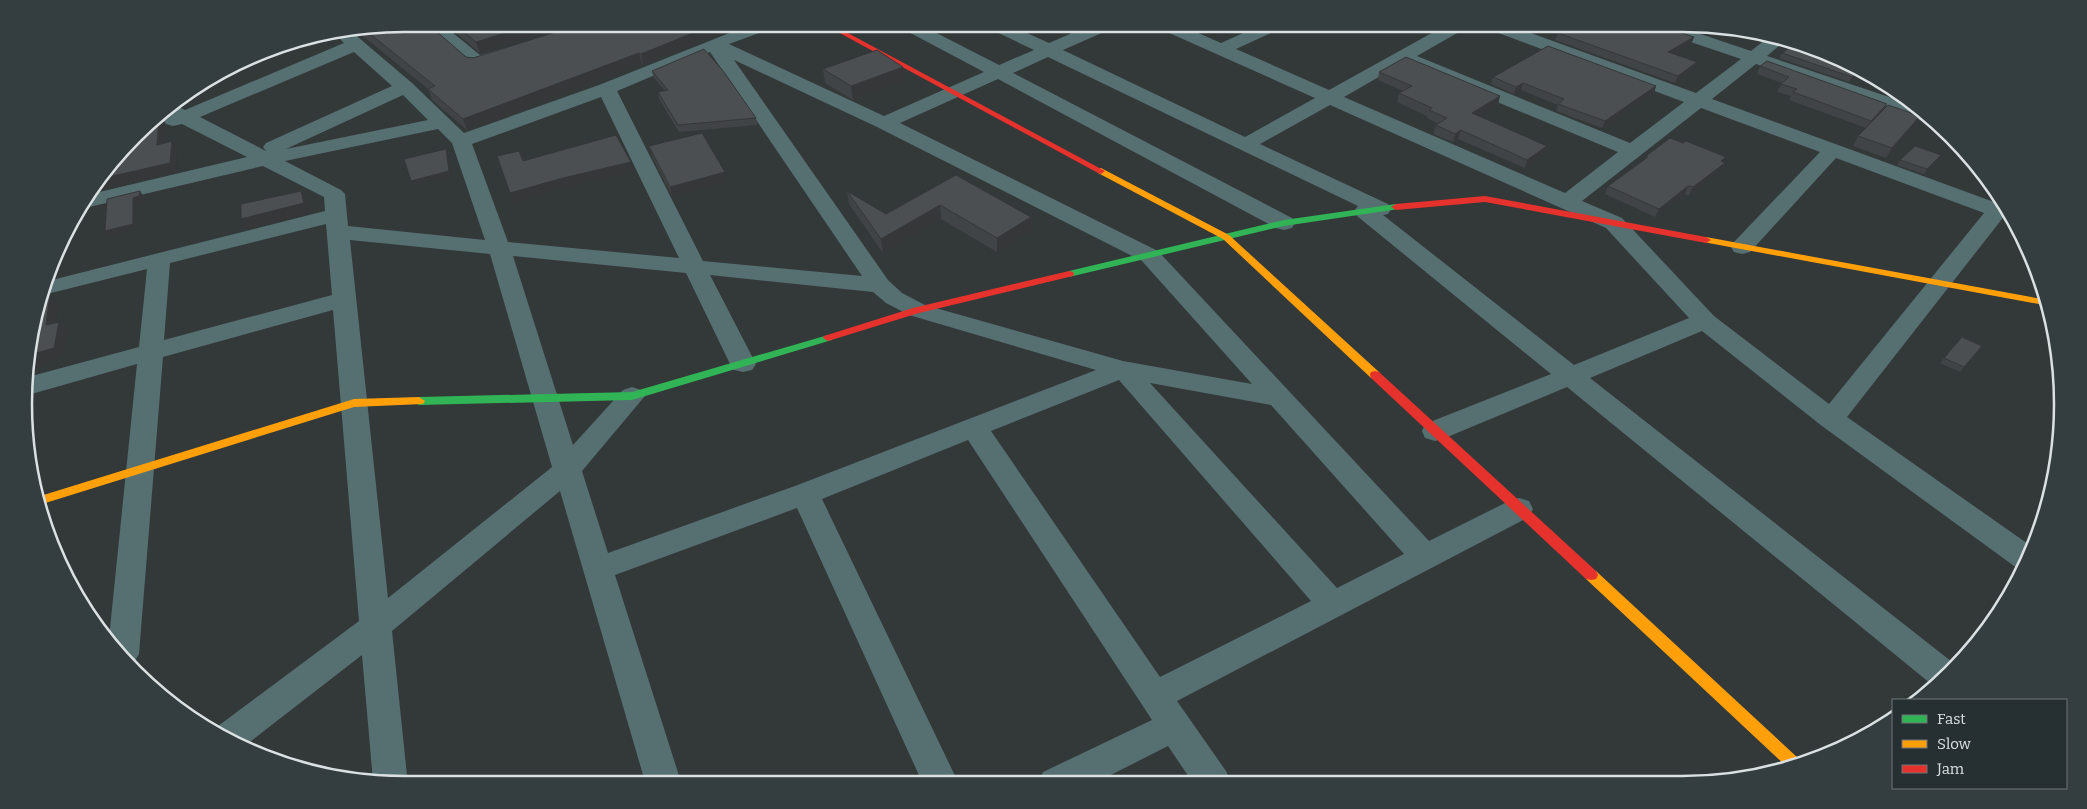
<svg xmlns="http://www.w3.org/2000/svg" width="2087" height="809" font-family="Bitter,serif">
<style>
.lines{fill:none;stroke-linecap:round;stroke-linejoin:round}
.street{fill:#566f71;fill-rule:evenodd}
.fast{fill:#30b455;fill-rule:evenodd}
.slow{fill:#ff9f0a;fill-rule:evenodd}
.jam{fill:#e5322d;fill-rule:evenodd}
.wall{fill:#414446}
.shaded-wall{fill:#353739}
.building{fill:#4c4f51;stroke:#353739}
.rim{fill:none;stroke:#dbe1e3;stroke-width:2.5}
</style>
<rect width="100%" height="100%" fill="#333839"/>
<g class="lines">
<path class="street" d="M423,24H442L480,55L504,48L510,49L513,53L510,57C498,61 483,69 471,66Z
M752,24H776L773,28L729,44L884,116L984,72L901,28L899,24H919L999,65L1034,50L988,28L986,24H1007L1049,43L1093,24H1115L1113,28L1063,50L1245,137L1315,98L1158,28L1156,24H1178L1221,43L1263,24H1284L1282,28L1236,49L1329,90L1448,24H1468L1466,28L1417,56L1630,143L1684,102L1485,28L1483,24H1506L1696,93L1741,59L1649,28L1647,24H1671L1751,51L1771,35L1787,39L1767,56L1919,107L1935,122L1923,121L1756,64L1712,99L1994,202L2000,197L2009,210L1847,417L2031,546L2021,568L2014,566L1822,426L1702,331L1590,378L1956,665L1936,688L1567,387L1445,438L1435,441L1425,438L1422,431L1425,424L1551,374L1357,216L1354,211L1358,206L1048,57L1013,73L1292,218L1295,223L1292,228L1284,230L1276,228L998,79L900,123L1158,251L1429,541L1509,501L1519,498L1529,501L1533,509L1529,517L1177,701L1226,771L1231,783H1193L1168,746L1093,784H1038L1043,772L1152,720L968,440L822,499L959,784H923L797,508L615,575L682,785H646L560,491L392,631L408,785L373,781L362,655L242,748L213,731L214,729L359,621L333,310L163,357L139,654L133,664L109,638L137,364L28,395V377L139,347L147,269L43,295H41L44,282L325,211L324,197L263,166L85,208L80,207L91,194L247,157L182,124L173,126L166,124L163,120L167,116L161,113L173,104L185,110L344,43L336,35L352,32L412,83L464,133L599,85ZM354,52L392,86L266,143L263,147L266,151L200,117ZM710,52L862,276L703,261L617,91ZM734,60L877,127L1142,261L1252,384L1123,361L925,305L902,293L888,280ZM1403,63L1618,152L1565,193L1344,97ZM403,95L428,120L286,149ZM601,97L679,258L508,242L472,144ZM1330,105L1606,228L1689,318L1574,365L1383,215L1388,214L1391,209L1388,204L1260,144ZM1701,108L1820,152L1734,242L1731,247L1734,252L1742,254L1750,252L1836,158L1984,213L1829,404L1714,316L1622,218L1582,201ZM438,129L452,143L485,240L348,226L345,194L341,190L285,161ZM326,224L332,295L164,340L170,263ZM350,240L490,254L552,467L388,598ZM513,256L686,273L730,364L734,370L743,372L752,370L756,364L710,275L873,292L886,303L909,315L1096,370L795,486L608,553L582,471L645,396L641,390L632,387L623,390L573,445ZM1119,380L1311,601L1160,677L991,431ZM1150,383L1271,405L1404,554L1337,588Z"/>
<path class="fast" d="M1396,204L1399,205V209L1284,226L1069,277L1064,274L1069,271L1284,220Z
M828,335L832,336L833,338L832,340L632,400L419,405L413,401L419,397L632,392Z"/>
<path class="slow" d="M1101,168L1229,235L1379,372L1380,375L1379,378H1371L1223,239L1098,173V169Z
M1706,237L2047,300L2049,306L1703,242V238Z
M419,397L425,401L423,404L354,407L39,505L37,497L354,399Z
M1591,570L1596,571L1798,758L1800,762L1786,766L1586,579L1584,575L1586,571Z"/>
<path class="jam" d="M823,24H831L1105,171L1101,174L1098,173Z
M1485,196L1706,237L1711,240L1706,243L1485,202L1396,210L1391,207L1396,204Z
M1069,271L1073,272L1074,274L1073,276L919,313L828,341L823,338L824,336L913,308Z
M1375,371L1379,372L1596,571L1598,575L1596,579L1591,580L1586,579L1371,378L1370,375L1371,372Z"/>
</g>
<path class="wall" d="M404,24L466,57L473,58L581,24H743L643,65L642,64L467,130L432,100L428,89L358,32Z
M447,24H571L480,53L448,26Z
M1676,24H1682L1717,28L1707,34Z
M1558,33L1694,37L1691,44L1674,54L1694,70L1675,83L1555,40Z
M1782,53L1862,70L1849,82L1779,58Z
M1760,66L1887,104L1884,109L1915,126L1886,158L1853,146L1858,136L1866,128L1789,100L1791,96L1777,92L1782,83L1757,74Z
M903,67L904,80L853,100L825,83L823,69Z
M652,71L756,118L757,125L679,132L659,99L658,92L665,91L654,78Z
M1379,72L1500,96L1498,104L1479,116L1547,146L1544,154L1525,168L1458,139L1453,142L1433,134L1436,125L1438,124L1427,118V116L1397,102L1399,93L1403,91L1378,80Z
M1493,77L1656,86L1654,93L1602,128L1556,111L1558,105L1521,90L1514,94L1491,84Z
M649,146L727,182L672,196L652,156Z
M1941,155L1938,160L1924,174L1897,165L1900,160Z
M1646,156L1723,162L1725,163L1721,171L1689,196L1685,194L1655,217L1605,194L1608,186L1645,159Z
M956,175L1031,217L1032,231L997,252L941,219L883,253L849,204L847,191L886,214Z
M2029,251L2035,264L2023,259Z
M1978,351L1960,372L1940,363L1944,358Z"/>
<path class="shaded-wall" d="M534,24H571L480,53L476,42Z
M715,24H743L643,65L641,54Z
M1710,27L1717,28L1707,34Z
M1694,37L1691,44L1665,59L1668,52Z
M639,53L642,64L467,130L463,119Z
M1697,62L1694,70L1675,83L1678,76Z
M903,67L904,80L853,100L851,86Z
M1860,69L1862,70L1849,82L1852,77Z
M1523,83L1521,90L1514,94L1516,87Z
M1656,86L1654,93L1602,128L1605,121Z
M1500,96L1498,104L1470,122L1472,113Z
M1887,104L1883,111L1867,128L1871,121Z
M1920,116L1915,126L1886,158L1892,148Z
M159,120L164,129L162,154L157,145Z
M1461,130L1458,139L1453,142L1455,134Z
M172,141L177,150L176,172L93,192L104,178Z
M1547,146L1544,154L1525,168L1527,160Z
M446,149L448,154L451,176L414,186L411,181Z
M1941,155L1938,160L1924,174L1927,169Z
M1726,157L1722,165L1725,163L1721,171L1689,196L1693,187Z
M631,162L634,172L567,187L514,203L510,193L563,178Z
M725,172L727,182L672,196L670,187Z
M1688,186L1685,194L1655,217L1659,209Z
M140,191L143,196L142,201L136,203V229L109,236L105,231L133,198Z
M301,191L306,200L309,213L246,229L241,219Z
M940,205L941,219L883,253L881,239Z
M1031,217L1032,231L997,252V238Z
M50,295L58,305L54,335L46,325Z
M59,322L67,332L62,358L41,364L39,372L28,376L27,363L33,354Z
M28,387L35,395L29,422Z"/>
<path class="building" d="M404,24L409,26L418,24H428L466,57L473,58L581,24H715L641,54L639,53L463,119L428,89L435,86L365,30Z
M454,24H534L476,42Z
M1572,24H1655L1694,37L1668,52L1697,62L1678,76L1558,33Z
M1797,43L1851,63L1860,69L1852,77L1782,53Z
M1548,46L1656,86L1605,121L1558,104L1564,99L1523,83L1516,87L1493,77Z
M704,49L724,72L756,118L678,125L658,92L668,90L652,71Z
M877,50L903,67L851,86L823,69Z
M1406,57L1500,96L1472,113L1547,146L1527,160L1461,130L1455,134L1436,125L1447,118L1429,110L1432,108L1399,93L1412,86L1379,72Z
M1767,61L1887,104L1871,121L1793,92L1797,89L1781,84L1789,77L1760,66Z
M1888,105L1920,116L1892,148L1858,136Z
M159,120L157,145L172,141L170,163L104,178L150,122Z
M702,133L725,172L670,187L649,146Z
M616,135L631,162L563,178L510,193L497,156L519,151L523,161Z
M1670,138L1683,143L1686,141L1726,157L1721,161L1725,163L1693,187L1688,186L1659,209L1608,186L1648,157L1646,156Z
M1915,146L1941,155L1927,169L1900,160Z
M446,149L449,171L411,181L404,159Z
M956,175L1031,217L997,238L940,205L881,239L847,191L886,214Z
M140,191L139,196L133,198V224L105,231L107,199Z
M301,191L304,203L241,219V204Z
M50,295L46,325L59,322L54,348L33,354L31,362L27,363V355L40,297Z
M1962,337L1982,346L1964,367L1944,358Z"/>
<path d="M0 0H2087V809H0ZM404 32H1682A372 372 0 0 1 2054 404V404A372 372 0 0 1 1682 776H404A372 372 0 0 1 32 404V404A372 372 0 0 1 404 32Z" fill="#343d40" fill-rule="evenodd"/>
<path class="rim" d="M404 32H1682A372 372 0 0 1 2054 404V404A372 372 0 0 1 1682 776H404A372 372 0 0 1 32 404V404A372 372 0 0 1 404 32Z"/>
<rect x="1892" y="699" width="175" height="90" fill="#262f32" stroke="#6e7679"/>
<rect x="1902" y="715" width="25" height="8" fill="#30b455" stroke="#6e7679"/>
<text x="1937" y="724" font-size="15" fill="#dbe1e3">Fast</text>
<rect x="1902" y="740" width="25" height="8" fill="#ff9f0a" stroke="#6e7679"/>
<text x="1937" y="749" font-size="15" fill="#dbe1e3">Slow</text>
<rect x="1902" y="765" width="25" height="8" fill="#e5322d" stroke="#6e7679"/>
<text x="1937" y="774" font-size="15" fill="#dbe1e3">Jam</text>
</svg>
